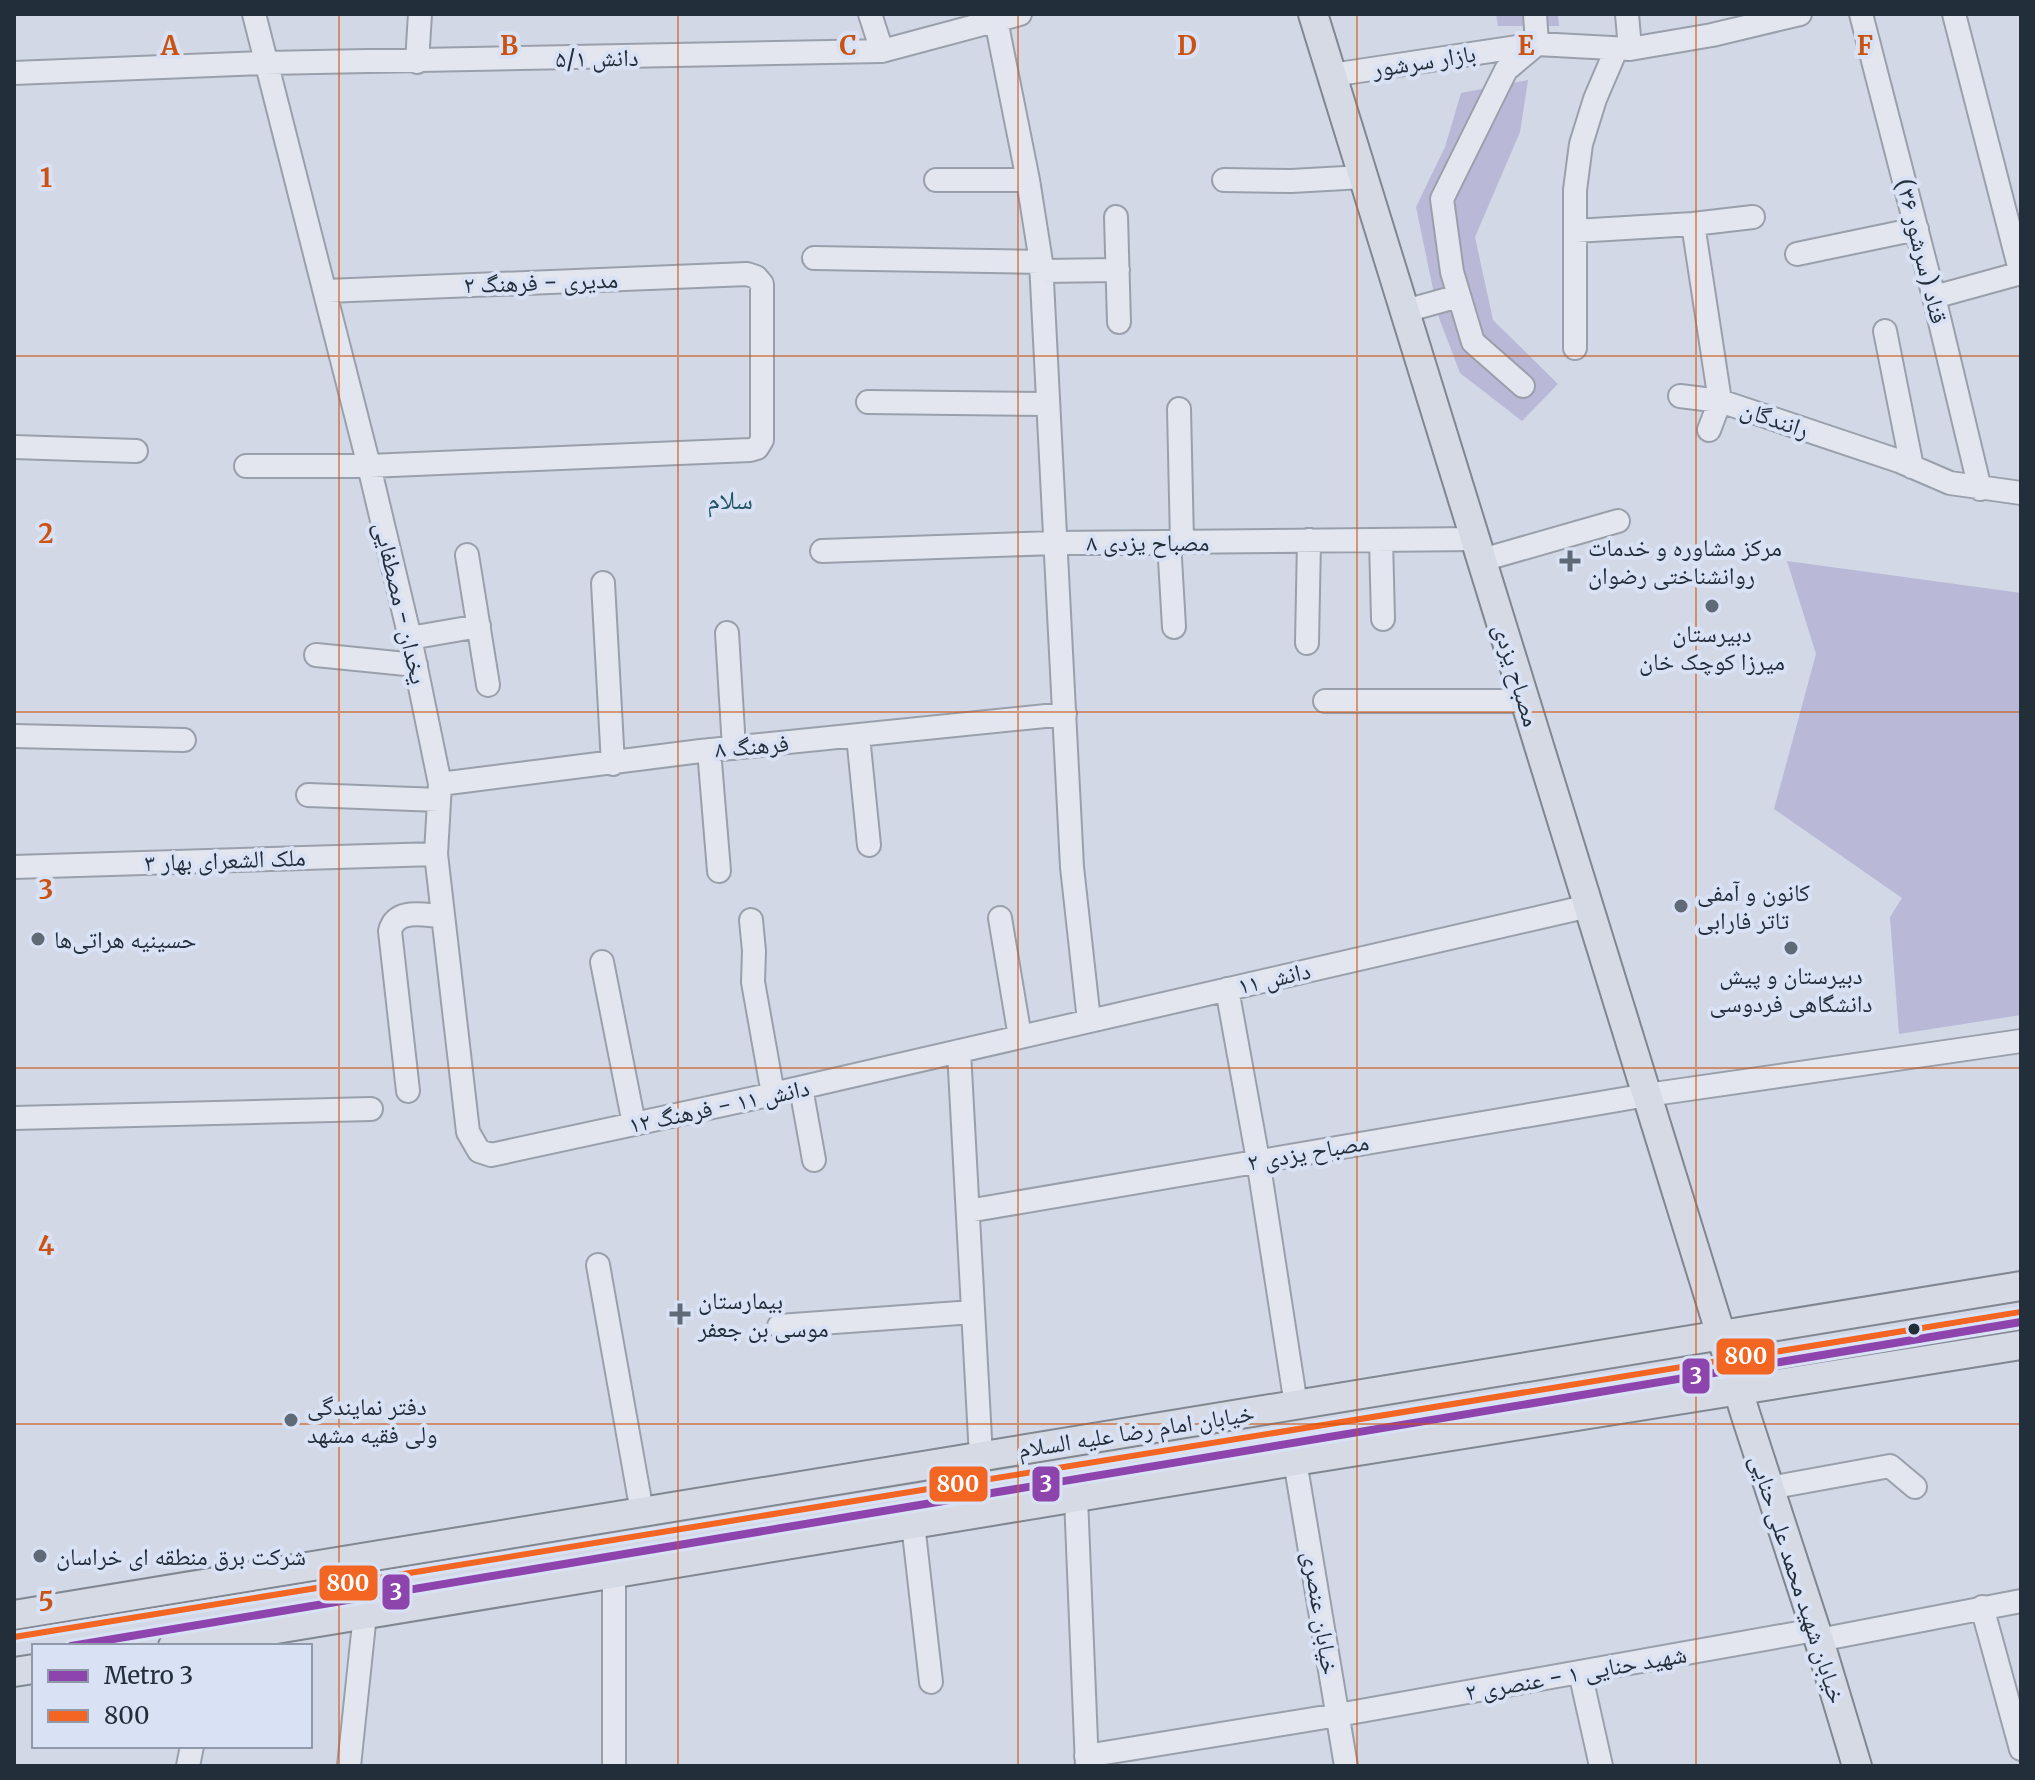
<svg xmlns="http://www.w3.org/2000/svg" width="2035" height="1780" font-family="Merriweather,'Noto Naskh Arabic',serif">
<style>
.green{fill:#b9b8d7}
.lines{fill:none;stroke-linecap:round;stroke-linejoin:round}
.minor-casing{stroke:#9aa0ab;stroke-width:26}
.major-casing{stroke:#818790;stroke-width:32}
.minor{stroke:#e3e6ee;stroke-width:22}
.major{stroke:#d5dae5;stroke-width:28}
.bus-1-casing{stroke:#d9e1f5;stroke-width:12}
.bus-1{stroke:#f26522;stroke-width:6}
.metro-1-casing{stroke:#d9e1f5;stroke-width:14}
.metro-1{stroke:#8e44ad;stroke-width:8}
.grid{fill:none;stroke:#ca5313;stroke-width:2;stroke-opacity:0.55}
.poi-dot{fill:#606a76;stroke:#d9e1f5;stroke-width:3}
.bus-dot{fill:#222e3a;stroke:#d9e1f5;stroke-width:3}
.labels{text-anchor:middle;dominant-baseline:central;stroke-width:8;stroke-linejoin:round;paint-order:stroke}
.street-label{font-size:24px;fill:#222e3a;stroke:#d9e1f5}
.poi-label{font-size:24px;fill:#222e3a;stroke:#d9e1f5;text-anchor:start}
.neighbourhood-label{font-size:26px;fill:#235665;stroke:#d9e1f5}
.grid-label{font-size:26px;text-anchor:middle;font-weight:bold;fill:#ca5313;stroke:#d9e1f5;stroke-width:8;stroke-linejoin:round;paint-order:stroke}
.line-badge{stroke:#d9e1f5;stroke-width:3}
.badge-label{font-size:22px;text-anchor:middle;font-weight:bold;fill:#fff}
</style>
<rect width="100%" height="100%" fill="#d2d8e5"/>
<path class="green" d="M1496,14H1558L1559,26H1498Z
M1528,80L1520,132L1475,237L1493,320L1558,384L1522,421L1460,373L1439,318L1416,207L1445,147L1461,93Z
M1787,561L2021,593V1015L1899,1034L1890,917L1902,898L1774,809L1816,654Z"/>
<g class="lines">
<defs>
<path id="minor" d="M254,14L369,466L410,638L440,784L436,854L468,1132L479,1151L491,1155L773,1094L1589,906
M870,14L882,51
M1627,14L1630,49
M1861,14L1934,297L1980,489
M1954,14L2021,274
M996,20L1028,180L1041,262L1072,867L1089,1021
M417,62L420,14
M14,73L265,63L882,51L1020,14
M1332,75L1537,44L1630,49L1712,35L1800,14
M936,180H1028
M1224,180L1291,181L1363,177
M1116,217L1119,322
M1693,224L1720,401L1709,430
M1575,231L1693,224L1753,217
M1797,254L1917,229
M814,258L1041,262
M1041,271L1118,270
M1934,297L2021,273
M1405,311L1459,296
M1885,331L1912,467
M1575,348V190L1581,144L1595,99L1616,50
M1523,386L1473,342L1452,272L1442,199L1506,70L1537,44L1535,14
M1680,396L1720,401L1899,461L1950,483L2021,493
M868,402L1048,404
M1179,409L1182,542
M14,447L136,451
M246,466H369L750,450L757,448L762,440V284L756,277L747,274L327,291
M1381,540L1383,619
M1169,542L1174,627
M822,551L1056,543L1476,539
M467,555L488,685
M1482,560L1618,521
M603,583L613,764
M727,633L734,748
M410,638L479,626
M1307,643L1309,540
M316,655L416,665
M1325,701H1526
M14,736L184,740
M858,736L869,845
M709,750L719,871
M440,784L701,751L1065,714
M308,795L439,800
M14,867L436,854
M1000,918L1020,1037
M751,920L754,951L753,982L773,1094
M602,962L634,1124
M1227,989L1258,1160L1296,1405
M959,1051L981,1457
M801,1088L814,1160
M408,1091L390,931C396,908 422,915 442,916
M14,1118L371,1109
M968,1211L1647,1095L2021,1041
M598,1265L642,1512
M779,1326L973,1312
M1295,1461L1346,1766
M1769,1488L1890,1466L1915,1487
M1076,1498L1087,1766
M913,1524L931,1682
M1982,1607L2021,1749
M1819,1640L2021,1601
M1580,1672L1601,1766
M1086,1756L1338,1715L1815,1630
M188,1766L192,1746
M349,1766L365,1614
M614,1766V1572"/>
<path id="major" d="M1313,14L1746,1416L1819,1640L1857,1766
M14,1615L2021,1286
M173,1646L1295,1461L2021,1345
M14,1672L34,1669"/>
</defs>
<use href="#minor" class="minor-casing"/>
<use href="#major" class="major-casing"/>
<use href="#minor" class="minor"/>
<use href="#major" class="major"/>
<defs>
<path id="bus-1" d="M14,1637L2021,1312"/>
</defs>
<use href="#bus-1" class="bus-1-casing"/>
<use href="#bus-1" class="bus-1"/>
<defs>
<path id="metro-1" d="M71,1646L2021,1322"/>
</defs>
<use href="#metro-1" class="metro-1-casing"/>
<use href="#metro-1" class="metro-1"/>
</g>
<path class="grid" d="M339,14V1766M678,14V1766M1018,14V1766M1357,14V1766M1696,14V1766M14,356H2021M14,712H2021M14,1068H2021M14,1424H2021"/>
<g class="poi-dot">
<path d="M1566 549h8v8h8v8h-8v8h-8v-8h-8v-8h8z"/>
<circle cx="1712" cy="606" r="8"/>
<circle cx="1681" cy="906" r="8"/>
<circle cx="38" cy="939" r="8"/>
<circle cx="1791" cy="948" r="8"/>
<path d="M676 1302h8v8h8v8h-8v8h-8v-8h-8v-8h8z"/>
<circle cx="291" cy="1420" r="8"/>
<circle cx="40" cy="1556" r="8"/>
</g>
<circle class="bus-dot" cx="1914" cy="1329" r="7"/>
<g class="labels">
<g class="street-label">
<text transform="translate(597 58) rotate(-1)">دانش ۵/۱</text>
<text transform="translate(1424 61) rotate(-9)">بازار سرشور</text>
<text transform="translate(1922 251) rotate(76)">قناد (سرشور ۳۶)</text>
<text transform="translate(541 282) rotate(-2)">مدیری - فرهنگ ۲</text>
<text transform="translate(1775 419) rotate(19)">رانندگان</text>
<text x="1148" y="542">مصباح یزدی ۸</text>
<text transform="translate(401 603) rotate(77)">یخدان - مصطفایی</text>
<text transform="translate(1517 675) rotate(73)">مصباح یزدی</text>
<text transform="translate(752 746) rotate(-5)">فرهنگ ۸</text>
<text transform="translate(225 860) rotate(-2)">ملک الشعرای بهار ۳</text>
<text transform="translate(1274 978) rotate(-13)">دانش ۱۱</text>
<text transform="translate(719 1106) rotate(-12)">دانش ۱۱ - فرهنگ ۱۲</text>
<text transform="translate(1308 1152) rotate(-10)">مصباح یزدی ۲</text>
<text transform="translate(1136 1431) rotate(-9)">خیابان امام رضا علیه السلام</text>
<text transform="translate(1798 1579) rotate(72)">خیابان شهید محمد علی حنایی</text>
<text transform="translate(1321 1613) rotate(81)">خیابان عنصری</text>
<text transform="translate(1576 1673) rotate(-10)">شهید حنایی ۱ - عنصری ۲</text>
</g>
<g class="poi-label">
<text x="1588" y="547">مرکز مشاوره و خدمات<tspan x="1588" dy="28">روانشناختی رضوان</tspan></text>
<text x="1712" y="633" text-anchor="middle">دبیرستان<tspan x="1712" dy="28">میرزا کوچک خان</tspan></text>
<text x="1697" y="892">کانون و آمفی<tspan x="1697" dy="28">تاتر فارابی</tspan></text>
<text x="54" y="939">حسینیه هراتی‌ها</text>
<text x="1791" y="975" text-anchor="middle">دبیرستان و پیش<tspan x="1791" dy="28">دانشگاهی فردوسی</tspan></text>
<text x="698" y="1300">بیمارستان<tspan x="698" dy="28">موسی بن جعفر</tspan></text>
<text x="307" y="1406">دفتر نمایندگی<tspan x="307" dy="28">ولی فقیه مشهد</tspan></text>
<text x="56" y="1556">شرکت برق منطقه ای خراسان</text>
</g>
<g class="neighbourhood-label">
<text x="730" y="499">سلام</text>
</g>
</g>
<g class="grid-label">
<text x="170" y="55">A</text>
<text x="509" y="55">B</text>
<text x="848" y="55">C</text>
<text x="1187" y="55">D</text>
<text x="1526" y="55">E</text>
<text x="1865" y="55">F</text>
<text x="46" y="187">1</text>
<text x="46" y="543">2</text>
<text x="46" y="899">3</text>
<text x="46" y="1255">4</text>
<text x="46" y="1611">5</text>
</g>
<g class="line-badge">
<rect x="1715" y="1337" width="61" height="39" rx="8" fill="#f26522"/>
<rect x="1681" y="1357" width="30" height="38" rx="8" fill="#8e44ad"/>
<rect x="1031" y="1465" width="30" height="38" rx="8" fill="#8e44ad"/>
<rect x="928" y="1465" width="61" height="38" rx="8" fill="#f26522"/>
<rect x="318" y="1564" width="61" height="38" rx="8" fill="#f26522"/>
<rect x="381" y="1573" width="30" height="38" rx="8" fill="#8e44ad"/>
</g>
<g class="badge-label">
<text x="1746" y="1364">800</text>
<text x="1696" y="1384">3</text>
<text x="1046" y="1492">3</text>
<text x="958" y="1492">800</text>
<text x="348" y="1591">800</text>
<text x="396" y="1600">3</text>
</g>
<rect width="2035" height="1780" fill="none" stroke="#222e3a" stroke-width="32"/>
<rect x="32" y="1644" width="280" height="104" fill="#d9e1f5" stroke="#9099aa" stroke-width="2"/>
<rect x="48" y="1670" width="40" height="12" fill="#8e44ad" stroke="#9099aa" stroke-width="2"/>
<text x="104" y="1684" font-size="24" fill="#222e3a">Metro 3</text>
<rect x="48" y="1710" width="40" height="12" fill="#f26522" stroke="#9099aa" stroke-width="2"/>
<text x="104" y="1724" font-size="24" fill="#222e3a">800</text>
</svg>
